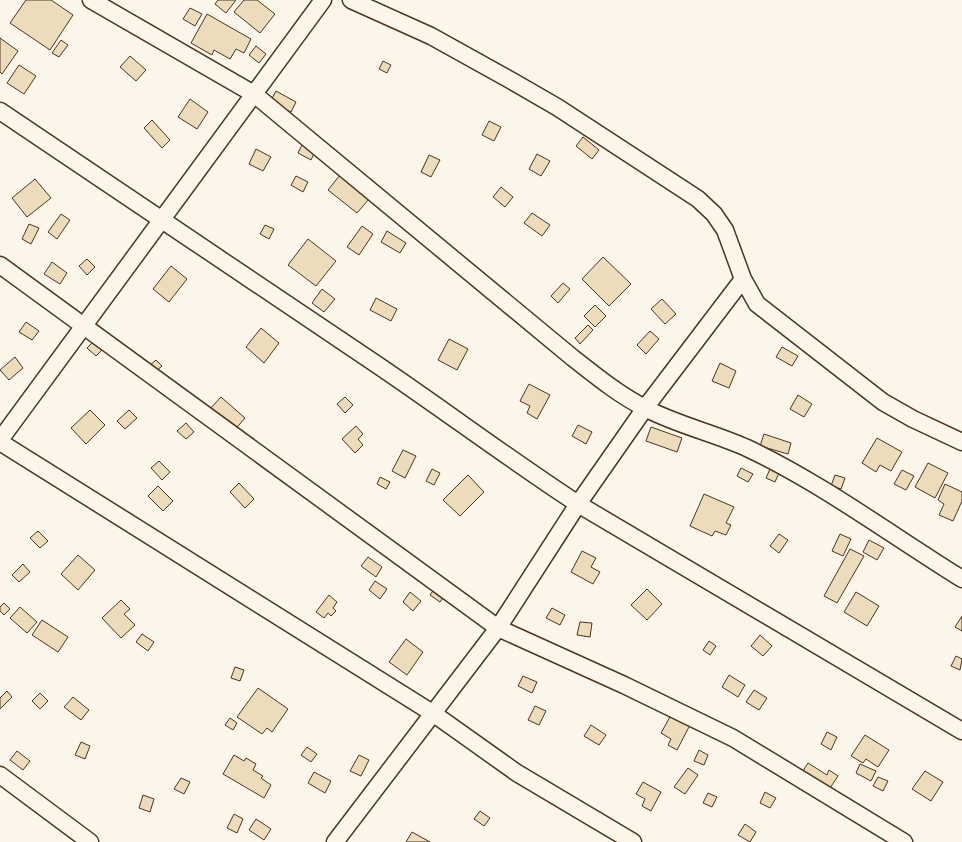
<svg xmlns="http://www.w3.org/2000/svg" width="962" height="842" font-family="'Titillium Web',sans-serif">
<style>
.building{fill:#ecdcbc;stroke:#4a3520}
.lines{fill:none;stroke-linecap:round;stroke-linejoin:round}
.minor-casing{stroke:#4a3520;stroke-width:19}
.minor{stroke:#fbf6e9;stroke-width:16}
</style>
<rect width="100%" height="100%" fill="#fbf6e9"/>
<path class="building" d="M26,0H51L73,15L50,50L10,23Z
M218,0H236L226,13L215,4Z
M244,0H257L275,14L260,33L234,12Z
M190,8L202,14L195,26L183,19Z
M207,14L251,39L244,53L236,49L230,59L214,50L212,55L191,43Z
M0,38L18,51L2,74L0,72Z
M61,40L68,45L59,57L52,53Z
M256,46L266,54L259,63L249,55Z
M130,56L146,70L136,81L120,67Z
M383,61L391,65L387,73L379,69Z
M19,65L36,76L24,94L7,83Z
M276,91L296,102L291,112L270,102Z
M190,99L208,112L197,129L178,117Z
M152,120L170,140L162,148L144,128Z
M489,121L501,127L494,141L482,135Z
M583,137L599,150L592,159L576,146Z
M302,145L315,151L311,160L298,153Z
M256,149L271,157L263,171L249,164Z
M537,154L550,161L541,176L529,169Z
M429,155L440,160L431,177L421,172Z
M340,175L369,199L357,213L328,190Z
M296,176L308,182L303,192L291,185Z
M35,179L51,198L27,217L12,198Z
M501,187L513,197L505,207L493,197Z
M532,213L550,225L542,236L524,223Z
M61,214L70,220L57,239L48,232Z
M29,224L39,228L31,244L22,239Z
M265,225L274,229L269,239L260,234Z
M362,226L373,234L359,255L347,247Z
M387,231L406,243L400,253L381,242Z
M308,239L336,261L316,286L288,265Z
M603,257L631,284L609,306L582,279Z
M87,259L95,267L87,275L79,266Z
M52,262L67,273L60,284L44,274Z
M171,266L187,279L169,302L153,289Z
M563,283L570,289L558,303L551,296Z
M322,289L335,299L324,312L312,303Z
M376,298L397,309L391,321L370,310Z
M662,299L676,314L665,324L651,309Z
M595,305L606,316L595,327L584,316Z
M26,322L39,331L32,340L19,332Z
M588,325L593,330L580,344L575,338Z
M261,328L279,343L264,363L246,347Z
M650,331L659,339L646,354L637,345Z
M449,339L468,349L457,370L438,360Z
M94,341L102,350L96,356L87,348Z
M782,347L798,356L792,366L776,357Z
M15,357L23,368L9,380L0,370Z
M156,360L162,366L156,371L150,365Z
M720,363L736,371L729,388L712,381Z
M529,384L550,395L537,419L527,413L530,406L520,401Z
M798,395L812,404L804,417L790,409Z
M221,397L245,418L233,432L208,411Z
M345,397L353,405L345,413L337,404Z
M90,410L105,425L86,444L71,428Z
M129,410L137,418L125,429L117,421Z
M186,423L194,432L186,439L177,431Z
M578,425L592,432L586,444L572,436Z
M356,426L363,434L358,439L363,445L355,453L342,439Z
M651,427L682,438L677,452L646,441Z
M764,434L791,443L788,454L760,446Z
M877,438L902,452L891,471L880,465L876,472L862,463Z
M403,450L416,456L405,478L392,471Z
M159,461L170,472L162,480L151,468Z
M928,463L948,473L935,498L915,487Z
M741,468L753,474L748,482L737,476Z
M432,469L440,473L434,485L426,481Z
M770,469L779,473L775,482L766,478Z
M902,470L914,476L906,490L894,484Z
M468,475L484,492L460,516L443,500Z
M835,475L845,478L841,489L831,486Z
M380,477L390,482L386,489L377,484Z
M239,483L254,499L245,508L230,492Z
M945,484L962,492V501L953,521L939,515L944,504L938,500Z
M158,486L173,501L163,511L148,496Z
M704,494L734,507L726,523L731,525L726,535L715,531L712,536L690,526Z
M38,531L48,541L40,548L30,538Z
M779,534L788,540L779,553L770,546Z
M840,534L851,539L843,556L832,551Z
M869,540L884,548L877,560L863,552Z
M850,549L864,556L837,603L824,596Z
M582,551L596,558L591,567L600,572L593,584L571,572Z
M78,555L95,570L78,590L61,574Z
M368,557L382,567L376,577L361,566Z
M23,564L30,572L19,582L12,575Z
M375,581L387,589L380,599L369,590Z
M435,588L445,595L440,602L430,595Z
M647,589L662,604L647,620L631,605Z
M410,592L421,601L413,611L403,602Z
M856,592L879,606L867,626L844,612Z
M329,595L337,602L333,608L336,611L331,616L328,613L324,618L316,612Z
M121,600L130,609L124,614L135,625L121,638L102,618Z
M4,603L10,609L4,615L0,611V607Z
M20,607L37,622L27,633L10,618Z
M552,608L565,615L560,625L546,618Z
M962,616V631L955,627Z
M42,620L68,637L58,652L32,635Z
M580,622L592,623L590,637L577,635Z
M142,634L154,642L148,651L136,642Z
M760,635L772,646L763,656L751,646Z
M406,639L423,652L407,675L389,662Z
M709,641L716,646L710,655L703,650Z
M956,656L962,659L960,670L951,666Z
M235,667L244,670L240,681L231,678Z
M729,675L745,685L738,697L722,687Z
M523,676L537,682L532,693L518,686Z
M258,688L288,709L272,732L267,728L262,734L237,717Z
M754,690L767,698L759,710L746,702Z
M7,691L12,697L0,709V698Z
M40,693L48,701L40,709L32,701Z
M73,697L89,710L81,720L64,707Z
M535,706L546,711L539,725L528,720Z
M671,715L690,725L677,750L668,745L671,739L661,733Z
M230,718L237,723L233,730L225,725Z
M591,725L606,735L599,745L584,736Z
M827,732L837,737L831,750L821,744Z
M865,735L889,750L878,767L866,759L863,763L851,756Z
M81,742L90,746L85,759L75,755Z
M307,747L317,754L311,762L301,755Z
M699,750L708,755L704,765L694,761Z
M17,751L30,761L23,770L10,760Z
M234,755L244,761L246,758L256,764L253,770L263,776L261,778L271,785L264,798L223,774Z
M359,755L369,760L361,776L350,771Z
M808,763L827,775L829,770L838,776L828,791L801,774Z
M860,764L876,771L871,781L856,773Z
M688,768L698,775L685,794L674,787Z
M925,771L943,782L931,801L912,789Z
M314,772L331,781L325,793L308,783Z
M878,777L888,781L883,791L873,786Z
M181,778L190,782L184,794L174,789Z
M643,782L661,792L651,811L642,806L645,799L636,794Z
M765,792L776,798L770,808L760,803Z
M708,793L717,797L712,807L703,803Z
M143,795L154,799L150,812L139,808Z
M480,811L490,818L484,826L474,819Z
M234,814L243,819L237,833L227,828Z
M256,819L271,829L264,840L249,830Z
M745,824L756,832L750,842L738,835Z
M412,832L430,842H406Z"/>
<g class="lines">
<defs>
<path id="minor" d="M91,0L254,94L573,358C596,376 619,395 645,408C677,425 714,433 747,448C823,484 891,535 962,579
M351,0L431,36L512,81L557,107L698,199L714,214L725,230L743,279L757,304L883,402L913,419L962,442
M0,111C125,196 251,279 376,364C444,410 509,459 578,504L962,731
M0,265L498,628L624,685L733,738L904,842
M0,440L323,0
M0,442L434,714L517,773L633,842
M0,775L90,842
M335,842L498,628L578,504L645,408L743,279"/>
</defs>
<use href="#minor" class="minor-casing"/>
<use href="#minor" class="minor"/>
</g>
</svg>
